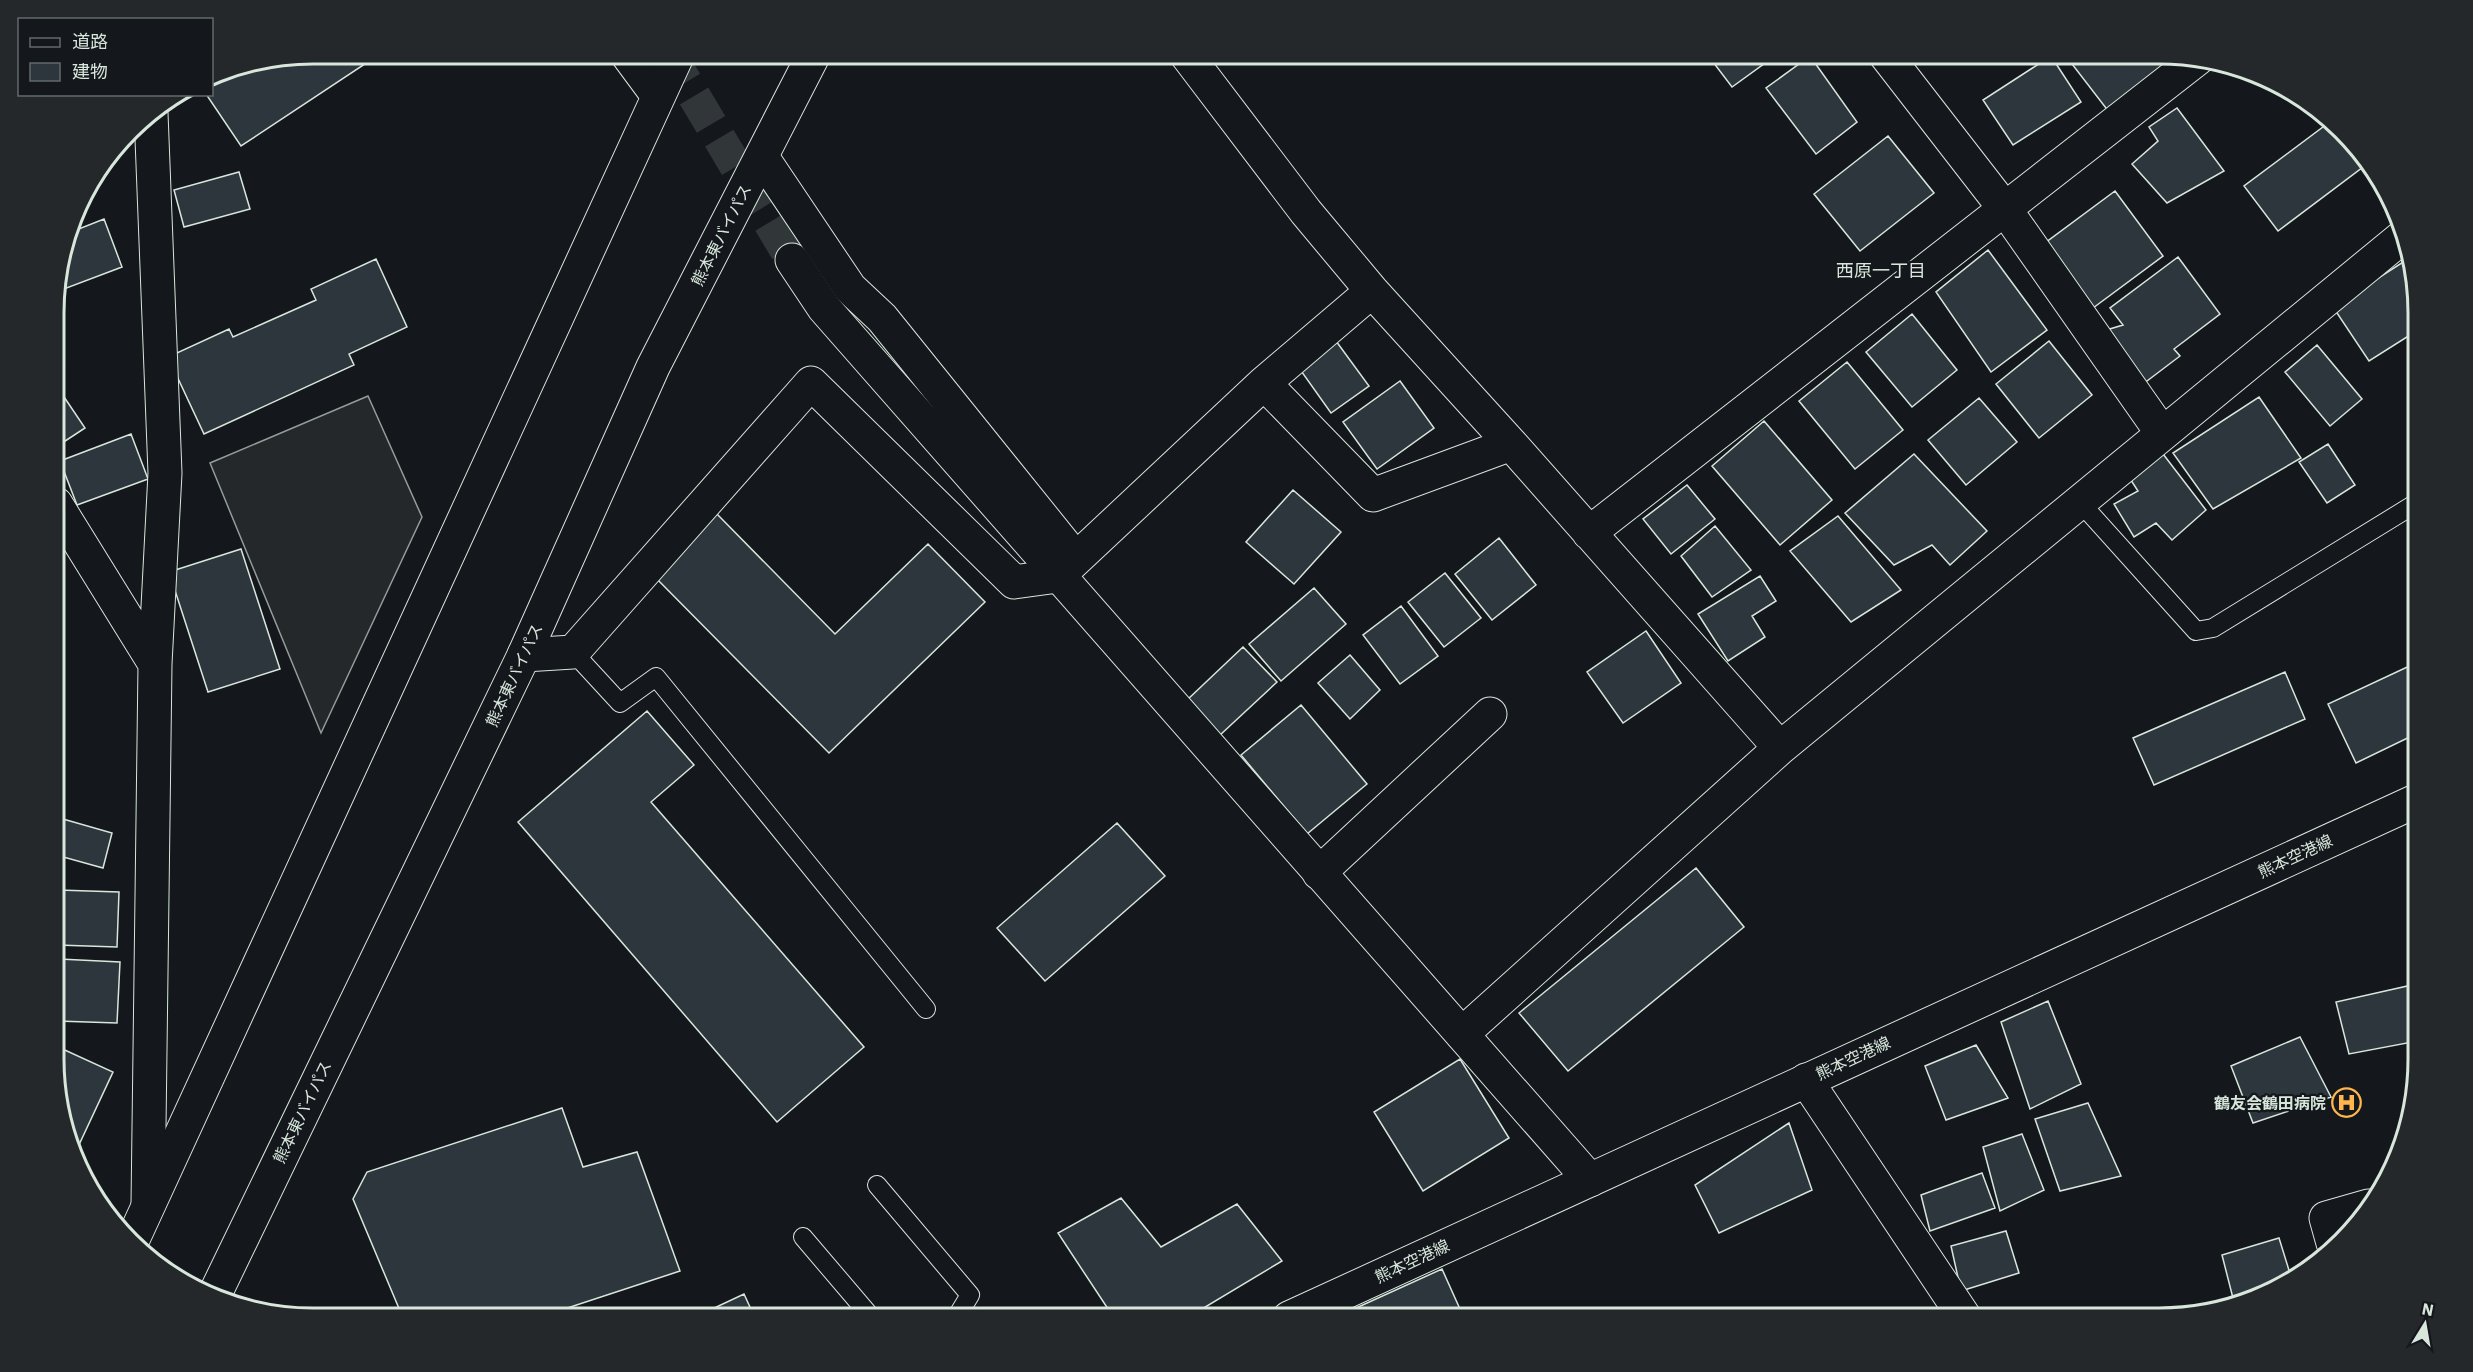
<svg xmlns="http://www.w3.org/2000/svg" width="2473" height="1372" font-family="'IBM Plex Sans','Noto Sans JP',sans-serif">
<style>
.parking{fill:#24282b;stroke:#939e99;stroke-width:1.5}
.building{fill:#2c363c;stroke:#d8e6dc;stroke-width:1.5}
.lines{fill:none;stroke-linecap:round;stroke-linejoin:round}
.tertiary-tunnel{stroke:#313739;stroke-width:33;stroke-dasharray:33 16;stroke-linecap:butt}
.service-casing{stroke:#d8e6dc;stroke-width:20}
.minor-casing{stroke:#d8e6dc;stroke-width:35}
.tertiary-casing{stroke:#d8e6dc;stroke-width:35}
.secondary-casing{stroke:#d8e6dc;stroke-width:35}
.trunk-casing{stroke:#d8e6dc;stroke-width:35}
.service{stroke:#14181c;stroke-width:18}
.minor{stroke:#14181c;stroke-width:33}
.tertiary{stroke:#14181c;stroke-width:33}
.secondary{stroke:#14181c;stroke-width:33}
.trunk{stroke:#14181c;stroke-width:33}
.labels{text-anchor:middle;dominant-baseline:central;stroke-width:4.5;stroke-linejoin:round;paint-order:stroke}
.street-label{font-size:16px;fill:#d8e6dc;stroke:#14181c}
.poi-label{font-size:16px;font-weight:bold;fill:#d8e6dc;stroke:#14181c;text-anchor:end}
.neighbourhood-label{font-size:18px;fill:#d8e6dc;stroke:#14181c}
.rim{fill:none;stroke:#d8e6dc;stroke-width:3}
</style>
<rect width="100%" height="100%" fill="#14181c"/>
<path class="parking" d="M368,396L422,517L321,733L210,463Z"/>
<path class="building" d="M313,54H380L241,146L206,94H212V86L237,69Z
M1707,54H1769L1772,58L1732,87Z
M2087,54H2160L2181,57L2109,112L2072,64Z
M1810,56L1857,122L1816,154L1766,88Z
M2051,56L2081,102L2013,145L1983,100Z
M2177,108L2224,171L2167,203L2132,164L2158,141L2149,127Z
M2327,124L2338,134L2363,167L2278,231L2244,186Z
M1888,136L1934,193L1860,251L1814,194Z
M239,172L250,209L184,227L174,190Z
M2115,191L2163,256L2093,308L2045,243Z
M104,219L122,267L56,292V280L71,232Z
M1988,250L2047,330L1991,372L1936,292Z
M2178,257L2220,314L2174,349L2180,356L2143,384L2103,331L2123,325L2110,308Z
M2411,257L2418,296V330L2369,361L2333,307Z
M376,259L407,327L349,354L354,365L204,434L168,357L229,329L233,337L316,300L311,289Z
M1912,314L1957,370L1912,407L1866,352Z
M1336,341L1369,386L1331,413L1299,368Z
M2049,341L2092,395L2039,438L1996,384Z
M2317,345L2362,399L2330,426L2285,372Z
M1847,362L1903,430L1855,469L1799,401Z
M1400,381L1434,428L1377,469L1343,422Z
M56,385L85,428L56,447Z
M2259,397L2301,458L2213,509L2173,453Z
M1979,398L2017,442L1966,485L1928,440Z
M1764,421L1832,500L1780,545L1712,466Z
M131,434L148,479L77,505L60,461Z
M2328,444L2355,485L2327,503L2299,462Z
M2160,450L2206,510L2172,540L2156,523L2134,537L2114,504L2138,491L2125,471Z
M1914,454L1987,531L1950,565L1932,545L1894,565L1845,513Z
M1687,485L1715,519L1671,554L1643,519Z
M1293,490L1341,532L1294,584L1246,542Z
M716,513L835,634L928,544L985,602L829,753L652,574Z
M1838,516L1901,590L1851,622L1790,551Z
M1715,526L1751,570L1712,597L1681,556Z
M1499,538L1536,585L1492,620L1455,574Z
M241,549L280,669L208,692L169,572Z
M1445,573L1481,618L1444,647L1408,602Z
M1760,576L1776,601L1752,616L1765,637L1728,661L1698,614Z
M1314,588L1346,624L1281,681L1249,644Z
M1401,606L1438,656L1400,684L1363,635Z
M1646,631L1681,683L1623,723L1587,672Z
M1243,647L1277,682L1219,736L1186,701Z
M1350,655L1380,690L1350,719L1318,683Z
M2418,662V733L2356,763L2328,704Z
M2285,672L2305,719L2154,785L2133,738Z
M1301,705L1367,784L1307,834L1241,755Z
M647,711L694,765L651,802L864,1047L777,1122L518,822Z
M56,817L112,833L103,868L56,855Z
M1117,823L1165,876L1045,981L997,928Z
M1696,868L1744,927L1568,1071L1519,1013Z
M58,890L119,892L117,947L57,945Z
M59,959L120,962L117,1023L57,1021Z
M2412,985L2418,1019V1041L2349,1054L2336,1002Z
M2048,1001L2081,1084L2030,1109L2001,1022Z
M2300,1037L2331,1097L2253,1123L2231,1066Z
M1976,1045L2008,1098L1946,1120L1925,1066Z
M56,1046L113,1072L77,1149L56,1092Z
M1460,1059L1509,1138L1423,1191L1374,1112Z
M2088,1103L2121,1176L2060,1191L2035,1119Z
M562,1108L583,1167L637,1152L680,1271L537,1318H403L353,1199L367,1172Z
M1789,1123L1812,1190L1719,1233L1695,1185Z
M2022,1134L2044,1190L2000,1211L1983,1147Z
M1982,1173L1995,1208L1930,1231L1921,1195Z
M1121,1198L1161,1247L1237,1204L1282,1261L1187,1318H1114L1058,1233Z
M2006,1231L2019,1273L1961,1291L1951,1246Z
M2279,1238L2292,1280L2243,1304L2235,1306L2222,1255Z
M1442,1269L1464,1318H1334Z
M744,1294L755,1318H693Z"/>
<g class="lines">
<path class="tertiary-tunnel" d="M669,54L792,260"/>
<defs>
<path id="service" d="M2079,501L2196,631L2213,628L2418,502
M573,652L620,703L656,677L926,1009
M877,1185L970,1295L956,1318
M803,1237L872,1318"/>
<path id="minor" d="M627,54L658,96
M1186,54L1306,212L1372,291L1511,444L1780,748
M1885,54L2005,209L2162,433
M762,157L850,288L882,318L1076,559
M1264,383L1373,495L1511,444
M56,504L155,664
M1589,533L2197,59
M524,655L573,652L811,383L1014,582L1058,576L1264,383L1372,291
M1319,873L1490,714
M1462,1034L1780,748L2406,234
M1806,1080L1965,1318
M148,1205L155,664L165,473L151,113
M2333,1243L2326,1218L2368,1206"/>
<path id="tertiary" d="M792,260L824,308L1590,1180"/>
<path id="secondary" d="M1289,1318L2418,800"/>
<path id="trunk" d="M134,1237L678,54
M214,1296L524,655L653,367L814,54"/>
</defs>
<use href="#service" class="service-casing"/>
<use href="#minor" class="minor-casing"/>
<use href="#tertiary" class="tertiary-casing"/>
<use href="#secondary" class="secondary-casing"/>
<use href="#trunk" class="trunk-casing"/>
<use href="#service" class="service"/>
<use href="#minor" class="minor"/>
<use href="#tertiary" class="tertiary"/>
<use href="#secondary" class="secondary"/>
<use href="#trunk" class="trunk"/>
</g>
<defs>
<symbol id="hospital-ring" viewBox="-11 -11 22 22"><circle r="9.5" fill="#14181c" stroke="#ffb74d" stroke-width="1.5"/><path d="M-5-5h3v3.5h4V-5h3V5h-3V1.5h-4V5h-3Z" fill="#ffb74d"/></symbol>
</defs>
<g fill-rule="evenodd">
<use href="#hospital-ring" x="2330" y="1086" width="33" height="33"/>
</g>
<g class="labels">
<g class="street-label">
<text transform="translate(721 235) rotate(-63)">熊本東バイパス</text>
<text transform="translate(514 675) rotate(-65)">熊本東バイパス</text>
<text transform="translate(2295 856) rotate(-25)">熊本空港線</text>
<text transform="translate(1853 1058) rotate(-25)">熊本空港線</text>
<text transform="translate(302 1112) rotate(-64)">熊本東バイパス</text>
<text transform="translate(1412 1261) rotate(-25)">熊本空港線</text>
</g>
<g class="poi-label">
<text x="2326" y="1103">鶴友会鶴田病院</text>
</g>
<g class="neighbourhood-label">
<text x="1881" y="270">西原一丁目</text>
</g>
</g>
<path d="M0 0H2473V1372H0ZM313 64H2159A249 249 0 0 1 2408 313V1059A249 249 0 0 1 2159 1308H313A249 249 0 0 1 64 1059V313A249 249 0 0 1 313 64Z" fill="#24282b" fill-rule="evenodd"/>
<path class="rim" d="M313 64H2159A249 249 0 0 1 2408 313V1059A249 249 0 0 1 2159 1308H313A249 249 0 0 1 64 1059V313A249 249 0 0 1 313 64Z"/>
<rect x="18" y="18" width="195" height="78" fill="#14181c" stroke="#626a69" stroke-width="1.5"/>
<rect x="30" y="38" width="30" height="9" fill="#14181c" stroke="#626a69" stroke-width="1.5"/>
<text x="72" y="48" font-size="18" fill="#d8e6dc">道路</text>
<rect x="30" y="63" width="30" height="18" fill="#2c363c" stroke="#626a69" stroke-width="1.5"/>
<text x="72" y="78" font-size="18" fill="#d8e6dc">建物</text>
<g transform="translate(2425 1324) rotate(11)" stroke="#14181c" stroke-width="4.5" paint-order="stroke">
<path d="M0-4.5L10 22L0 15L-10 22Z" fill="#d8e6dc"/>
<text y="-9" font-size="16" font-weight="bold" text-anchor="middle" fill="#d8e6dc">N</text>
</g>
</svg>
